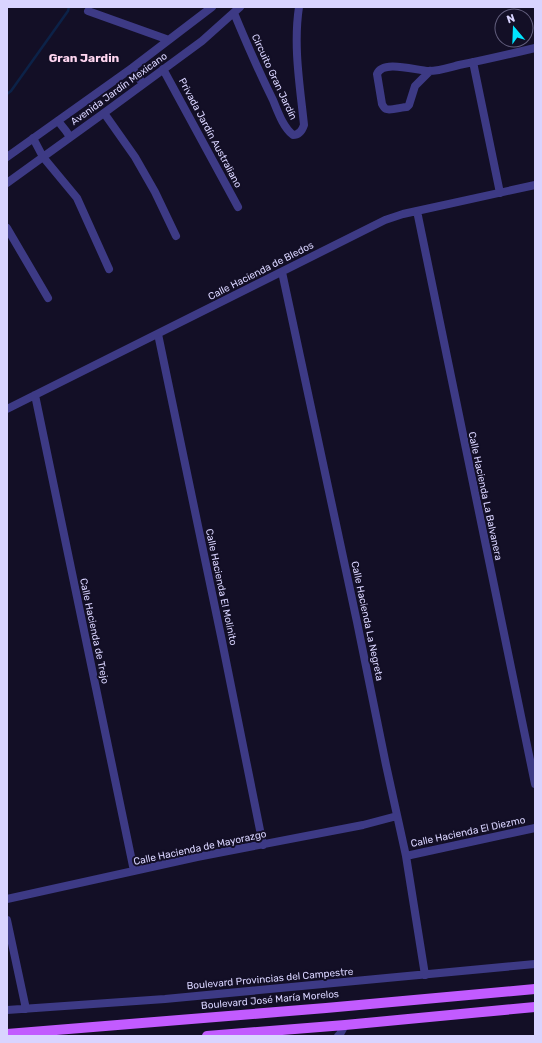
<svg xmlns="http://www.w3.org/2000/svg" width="542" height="1043" font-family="Rubik,sans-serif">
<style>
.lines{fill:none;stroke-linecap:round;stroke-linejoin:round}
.stream{stroke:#0c2248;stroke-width:2.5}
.minor{stroke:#3d3a85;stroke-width:8}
.major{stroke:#c25bff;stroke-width:10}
.labels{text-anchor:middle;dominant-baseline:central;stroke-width:4;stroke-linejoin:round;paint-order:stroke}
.street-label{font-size:10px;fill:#d9d4ff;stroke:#130f26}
.quarter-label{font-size:12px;font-weight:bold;fill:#ffd6f0;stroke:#130f26}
</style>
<rect width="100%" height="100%" fill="#130f26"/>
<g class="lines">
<path class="stream" d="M7,94L11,91L68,11L69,7"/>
<path class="minor" d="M88,11L169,40
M234,13C246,42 259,72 273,100C278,112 283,127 293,135C299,135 302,131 304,125C300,86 293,46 299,7
M473,62L500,193
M132,68L143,84
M163,69L238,207
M430,71L415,86L409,105L407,107C402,107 390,111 386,109C384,108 383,106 382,104L377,74C383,59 417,71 429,71C438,71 451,67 459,65C485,60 510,54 535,48
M104,113L135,157L155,192L176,236
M58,121L66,131L70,137
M33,138L43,157L77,198L109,269
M7,157L132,68L212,7
M7,183L104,113L202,41L240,7
M417,211L535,784
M7,228L48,298
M282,272L357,622L386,765L406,856L425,975
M158,334L222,641L263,845
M35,395L134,871
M7,409L385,220L403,214L535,185
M406,856L535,828
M7,899L197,857L363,825L397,816
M7,920L26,1009
M7,1010L165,999L535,964
M338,1036L340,1034L345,1025"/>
<path class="major" d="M7,1034L326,1008L535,989
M207,1036L345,1025L535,1007"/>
</g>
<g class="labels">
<g class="street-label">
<text transform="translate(274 77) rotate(65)">Circuito Gran Jardín</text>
<text transform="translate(119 89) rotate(-36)">Avenida Jardín Mexicano</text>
<text transform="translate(210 133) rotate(62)">Privada Jardín Australiano</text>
<text transform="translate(261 271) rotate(-27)">Calle Hacienda de Bledos</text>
<text transform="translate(485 496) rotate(78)">Calle Hacienda La Balvanera</text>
<text transform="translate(221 587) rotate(78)">Calle Hacienda El Molinito</text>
<text transform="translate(367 621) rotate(78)">Calle Hacienda La Negreta</text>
<text transform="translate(94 631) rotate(78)">Calle Hacienda de Trejo</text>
<text transform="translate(468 832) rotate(-12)">Calle Hacienda El Diezmo</text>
<text transform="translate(200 848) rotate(-12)">Calle Hacienda de Mayorazgo</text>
<text transform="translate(270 979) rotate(-5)">Boulevard Provincias del Campestre</text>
<text transform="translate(270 1000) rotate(-5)">Boulevard José María Morelos</text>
</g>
<g class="quarter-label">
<text x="84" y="58">Gran Jardin</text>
</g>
</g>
<rect width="542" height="1043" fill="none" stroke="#d9d4ff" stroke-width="16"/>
<g transform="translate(514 28) rotate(341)"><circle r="19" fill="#130f26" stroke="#625e7d"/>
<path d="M0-3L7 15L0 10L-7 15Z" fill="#00e5ff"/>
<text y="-6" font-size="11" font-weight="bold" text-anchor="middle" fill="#d9d4ff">N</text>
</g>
</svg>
